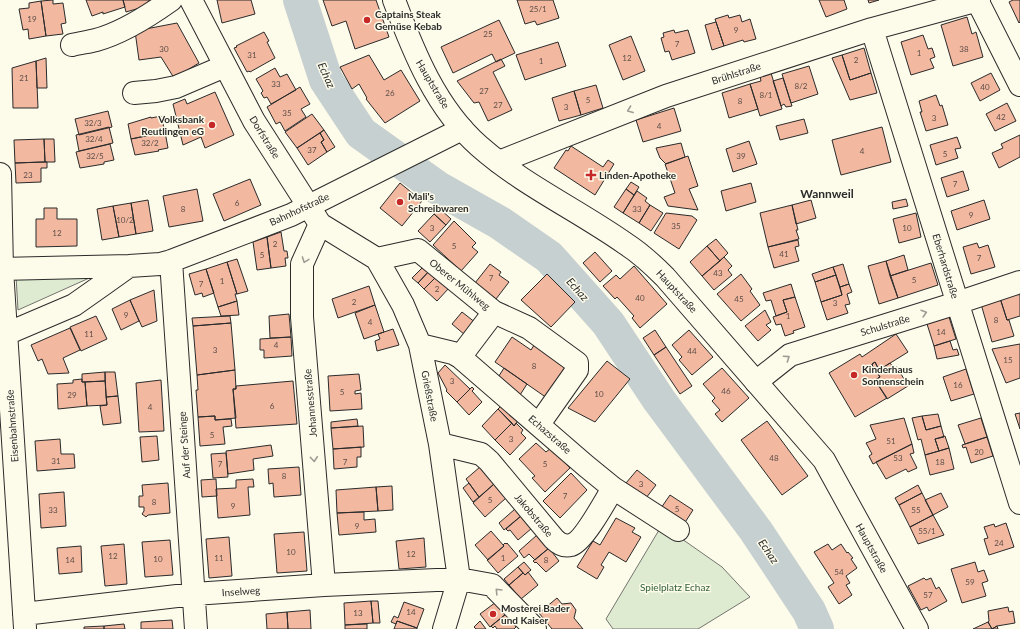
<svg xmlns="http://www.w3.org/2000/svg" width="1020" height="629" font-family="Lato,sans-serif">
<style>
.green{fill:#deebd1;stroke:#74746e}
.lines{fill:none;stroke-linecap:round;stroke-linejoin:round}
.river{stroke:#c7d0d0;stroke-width:34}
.building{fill:#f2b8a0;stroke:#2b2b2b}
.minor-casing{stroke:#2b2b2b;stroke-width:24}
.major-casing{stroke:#2b2b2b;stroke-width:24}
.minor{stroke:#fdfbea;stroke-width:22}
.major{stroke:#fdfbea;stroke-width:22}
.oneway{stroke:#9e9d94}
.poi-dot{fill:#c62828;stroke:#fdfbea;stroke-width:1.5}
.labels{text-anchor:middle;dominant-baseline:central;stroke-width:3;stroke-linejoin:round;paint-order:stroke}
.number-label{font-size:8px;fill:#5d4e48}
.poi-label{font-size:10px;font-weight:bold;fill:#2b2b2b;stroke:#fdfbea;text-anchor:start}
.street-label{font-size:10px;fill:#2b2b2b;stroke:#fdfbea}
.park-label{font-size:10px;fill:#34623c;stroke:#fdfbea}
.water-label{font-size:11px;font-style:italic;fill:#2b2b2b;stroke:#fdfbea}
.quarter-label{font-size:12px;font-weight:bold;fill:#2b2b2b;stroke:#fdfbea}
</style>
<rect width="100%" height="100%" fill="#fdfbea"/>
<path class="green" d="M96,275L18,310L16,276Z
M662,525L722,567L750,597L698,629H613L606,619Z"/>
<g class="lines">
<path class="river" d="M300,0L326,80L361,133L438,188L500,223L549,257L608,323L659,400L756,531L809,611L817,629"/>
</g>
<path class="building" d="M53,0V4L63,3L66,23L61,24L63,34L46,36L41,1Z
M86,0H123L125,7L103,14V12L92,16Z
M123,0H149L150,5L126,12Z
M217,0H251L255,14L222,23Z
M323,0H376L389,37L355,49L346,21L332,26Z
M517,0H553L559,18L537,25L535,21L525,24Z
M819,0H844L847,9L826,17Z
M868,0H879L869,3Z
M1013,0H1020V22L1019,23L1009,2Z
M41,1L46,36L29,39L28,29L23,30L19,9L29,8V3Z
M728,15L729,18L740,15L742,22L750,19L756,39L744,42L743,40L724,46L715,19Z
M967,17L972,34L976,32L983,57L953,66L941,25Z
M499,20L515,53L496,62L492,54L453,73L441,47Z
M716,22L724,46L712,50L705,25Z
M177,23L199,63L174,78L161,57L139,60L135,31Z
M674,30L675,33L688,30L695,53L672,60L669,51L665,52L661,38L664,37L663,33Z
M264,32L269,41L267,42L275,58L250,72L249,71L247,72L234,48L237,47L236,46Z
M923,35L928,49L932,48L935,57L930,59L934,68L911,75L901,42Z
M631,36L645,71L623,80L609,45Z
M558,42L566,66L525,80L516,55Z
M864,48L871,73L850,80L842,55Z
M369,55L384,80L401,70L420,101L385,123L366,99L367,98L359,84L352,89L340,67Z
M842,55L850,80L871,73L877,93L850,100L832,58Z
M46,58L47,88H37L36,61Z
M501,59L505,66L493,72L512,110L488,121L479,102L474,103L457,81Z
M36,61L38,108H13L12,68Z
M809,66L818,94L791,103L782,74Z
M275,68L280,77L287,74L296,90L271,104L267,97L264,98L261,93L263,91L256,79Z
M771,73L782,109L760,116L750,84L761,81L760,76Z
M991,73L1000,90L980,101L971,83Z
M783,78L792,106L786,107L784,104L781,106L773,81Z
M750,84L758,109L729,118L722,93Z
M596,85L603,108L581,115L574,91Z
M300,87L310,104L301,109L306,117L285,131L280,122L276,124L267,107Z
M574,91L581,115L559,121L552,98Z
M215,92L234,135L205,148L201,137L183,145L173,104L185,99L187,104Z
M936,95L940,106L942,105L948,125L926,131L920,112H922L919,101Z
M1007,103L1016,121L995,131L986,114Z
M674,108L681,131L643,142L636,120Z
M108,111L112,127L79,135L75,119Z
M312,114L324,130L297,148L285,132Z
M161,116L165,132L131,139L128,124L151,117V118Z
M804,119L808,133L780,140L776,126Z
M109,127L113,143L79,151L76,135Z
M882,127L891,162L841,175L832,140Z
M324,130L335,147L327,152L321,142L324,140L320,133Z
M165,132L168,148L158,150L159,151L135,155L131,139Z
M320,133L324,140L321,142L327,152L308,165L297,148Z
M1020,135V157L999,168L992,153L1003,148L1001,144Z
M957,137L961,148L955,149L958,158L936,165L930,145Z
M44,139H54L55,162H45Z
M44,139L45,162L15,163L14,140Z
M749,141L757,164L733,172L726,149Z
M681,143L685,157L666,164L660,158L656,148Z
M110,144L114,160L104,162V164L80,168L76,152Z
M571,146L603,167L608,160L614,164L595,195L554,168L566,150L568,151Z
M688,156L698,186L689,189L698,210L668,206L664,197L675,193L665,164Z
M41,162H47V168H41V182L16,183L15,163Z
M963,171L969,190L947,197L941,178Z
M250,179L261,205L224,221L213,194Z
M631,182L639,187L634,195L626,189Z
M400,183L422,201L402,226L380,208Z
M751,183L756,202L726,211L721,191Z
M197,189L203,221L169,227L163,196Z
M626,189L634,195L623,213L614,207Z
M637,191L647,198L645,201L650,205L639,223L623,213Z
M906,199L908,206L893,209L892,202Z
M148,200L153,231L136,234L131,203Z
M811,200L816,218L796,224L792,205Z
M984,200L990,219L957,230L951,211Z
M131,203L136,234L119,237L113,206Z
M650,205L663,213L651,231L639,223Z
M792,205L798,230H796L799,239L768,247L760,213Z
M113,206L119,237L102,240L97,209Z
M44,208H57V219H77V246L36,247V219H44Z
M439,208L451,219L446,225L434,214Z
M666,213L692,216L697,220L679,249L654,233Z
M916,213L921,237L899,243L893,219Z
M434,214L446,225L430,242L418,231Z
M454,221L476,243L472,247L478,252L461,271L433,245Z
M281,232L284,251H287L288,258H285L286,266L271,268L267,237Z
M267,237L271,268L257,270L253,242Z
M716,239L728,253L720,261L707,246Z
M798,240L799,246L795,247L799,261L774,268L768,247Z
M977,243L979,248L988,245L995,267L971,274L963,247Z
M707,246L720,261L702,276L690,262Z
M595,252L612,271L600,282L583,263Z
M904,255L908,270L890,276L886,261Z
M724,257L732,266L728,270L732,275L714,290L702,276Z
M237,259L248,291L237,294L227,262Z
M886,261L898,298L879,304L868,266Z
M227,262L237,294H235L237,301L218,307L206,269Z
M931,263L938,285L898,298L890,276Z
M490,264L501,272L499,275L509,282L496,299L475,283Z
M843,264L849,284L840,287L833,267Z
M425,265L430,270L418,283L412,278Z
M634,266L667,304L640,328L632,318L634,316L617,297L615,299L603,286L616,275L620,279Z
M833,267L836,275L815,282L812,274Z
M206,269L214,293L203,297L202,293L195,295L189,274Z
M430,270L437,276L424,289L418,283Z
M547,274L575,302L551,327L521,300Z
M741,274L752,289L750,291L760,305L741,321L717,294Z
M836,275L842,295L821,302L815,282Z
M437,276L449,288L437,301L424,289Z
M791,284L795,297L783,300L787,312L776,316L771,300L766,301L763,293Z
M849,284L852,292L847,294L850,304L845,305L848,313L827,320L821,302L842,295L840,287Z
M369,286L375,305L338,318L332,299Z
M154,290L157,321L142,327L130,300Z
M1020,293V316L1007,320L1000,298Z
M795,297L805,327L793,331L794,333L785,336L781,324L776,325L773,317L787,312L783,300Z
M1000,298L1007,320H1009L1014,336L992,342L981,304Z
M130,300L139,321L121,330L112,309Z
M237,301L239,315L221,316L218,307Z
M375,305L384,332L364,339L355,313Z
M765,310L771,322L766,325L771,330L758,341L745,326Z
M462,312L476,323L465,335L452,324Z
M289,314L291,337L270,338L269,316Z
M96,316L107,339L81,351L70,327Z
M230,316L231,323L193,326L192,318Z
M949,317L956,339L934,346L927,324Z
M231,323L235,370L197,375L193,326Z
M70,328L80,350L63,358L69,373L48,374L42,359L38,361L31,345Z
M393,329L399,345L377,351L375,341L380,339L378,334Z
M655,330L666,347L654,355L643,338Z
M689,330L713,357L692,375L679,360L682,357L672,345Z
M896,334L908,352L879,370L875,362L872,364L873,367L869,370L870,372L875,369L880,377L875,380L887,398L855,417L829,373L860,354L862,357Z
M291,337L292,356L264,358V350H260V339Z
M512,337L531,350L536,342L568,367L547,398L495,362Z
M950,341L953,350L957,349L959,355L937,359L934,346Z
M1020,344V378L1006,383L992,349Z
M666,347L692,386L680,394L654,355Z
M607,361L630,379L595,422L568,408Z
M875,362L879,370L890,363L894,368L897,367L908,386L887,399L875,380L880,377L875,369L870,372L869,370L873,367L872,364Z
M445,365L470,389L457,402L446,391L447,390L438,373Z
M504,368L527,384L520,395L497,379Z
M722,368L749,398L722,422L715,414L720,410L712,401L715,398L703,384Z
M966,369L974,394L951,401L943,377Z
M235,370L236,389H233L236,418L215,420V416L198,417L196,390H198L197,375Z
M105,372H115L118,396L106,397Z
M105,372V381L82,382V374Z
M359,374L361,390L355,391V394L361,393L362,409L330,411L328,376Z
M82,379V382H85L87,406L58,409L57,384L73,383V380Z
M161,380L164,431L139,432L136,383Z
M105,381L107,405L87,406L85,382Z
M293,381L297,424L236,428L233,389H236V386Z
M472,387L474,389L472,391L482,402L469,415L457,402Z
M118,396L121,423L103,425L100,406L107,405L106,397Z
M502,405L518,421L514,426L498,409Z
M498,409L512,423L495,440L482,426Z
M1020,413V429L1015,414Z
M938,414L941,426L926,430L922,416Z
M215,416V420L231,419L232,426L223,427L225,444L200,446L198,417Z
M922,416L926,430L941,426L944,437L935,439L939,451L925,455L921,439L918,440L912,418Z
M904,418L912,444L873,464L869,456L872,454L866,443L876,439L870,425Z
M981,418L987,437L965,444L958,425Z
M357,419L358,426L331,428V422Z
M767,421L808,476L782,495L741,440Z
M512,423L514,426L516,423L523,430L521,433L526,438L510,455L495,440Z
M363,426L364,447L333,449L331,428Z
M157,436L159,460L142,462L140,437Z
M945,436L949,448L939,451L935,439Z
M987,437L993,456L971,463L966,447L963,448L962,445Z
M60,439L61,454H74L75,468L37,471L35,441Z
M536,443L546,452L551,448L570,468L545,492L532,478L535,476L519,459Z
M912,444L914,453L910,454L917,468L908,472L906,469L886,479L876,462Z
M271,445L273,456L253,459L254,470L228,474L226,451Z
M361,447V457H357V467L334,469L333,449Z
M949,448L954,469L930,475L925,455Z
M226,453L228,477L213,478L211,454Z
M299,467L301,495L274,497L273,483L269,484L268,469Z
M480,467L494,484L479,497L466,479Z
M637,470L656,485L646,498L626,483Z
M571,473L587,490L560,518L543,501Z
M216,479L217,496L202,497L201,480Z
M253,479L254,487H248L250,515L218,518L216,489L236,488V480Z
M168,483L170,513L148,515L146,517L142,514L144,511V507H139V496H143L142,485Z
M469,483L479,497L473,502L463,488Z
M494,484L506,498L485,517L473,503Z
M918,485L922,493L899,505L895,498Z
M392,486L393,510L378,511L376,487Z
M376,487L378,511L337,513L336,490Z
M64,492L66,526L41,528L39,494Z
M922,493L933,515L910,527L899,505Z
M941,493L948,507L933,515L925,500Z
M670,495L693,510L684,524L661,508Z
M515,509L521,516L504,530L499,523Z
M364,512V520L375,519L376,532L339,535L337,513Z
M933,515L944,535L918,544L910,527Z
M521,516L532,528L518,540L510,530L508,531L506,529Z
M616,518L635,528L632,532L641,537L626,562L609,552L601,565L604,567L597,579L577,567L593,541L600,545Z
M1006,523L1014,547L989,555L984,539L988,538L984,527L994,524L995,527Z
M491,531L504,546L488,560L475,545Z
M304,532L307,571L277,573L274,534Z
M537,535L549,548L535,560L529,554L524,558L519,551Z
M229,537L232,576L209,578L206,539Z
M424,538L426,567L399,569L396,541Z
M170,540L173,575L145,577L142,542Z
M505,543L506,544L507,543L518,556L498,573L487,560L504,546L503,545Z
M124,544L127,584L105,586L101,546Z
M828,544L832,550L841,544L847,553L848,552L853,558L851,559L857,568L846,576L850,583L846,585L852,595L839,604L828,587L834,583L814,552Z
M81,546L82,572L59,574L57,548Z
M549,548L559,561L546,572L536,562L535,563L533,561Z
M524,562L531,570L525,575L518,567Z
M975,562L978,572L984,570L988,581L982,583L986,596L962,603L951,569Z
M518,567L523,573L509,585L504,579Z
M528,572L538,585L521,599L509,585L523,573L525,575Z
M924,578L926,580L931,578L936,589L939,587L947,601L929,611L927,607L921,610L908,586Z
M557,598L562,604L571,603L576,610L574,618L583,629H552L539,613Z
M371,601L373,623L345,625L344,603Z
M371,601H378L380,623H373Z
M404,602L424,609L417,628L397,621L396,624L391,622L394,616L398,618Z
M496,602L506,614L490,627L480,614Z
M1008,607L1009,612L1013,611L1015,623L997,626L992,629L988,622L989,621L988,611Z
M310,610L311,629H288L287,612Z
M287,612L288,629H267L266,614Z
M506,614L516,627L514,629H497L495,626L493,628L491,626Z
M172,620L173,629H141V622Z
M397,621L417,628V629H394Z
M480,621L486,629H476L474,627Z
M988,622L992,629L997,626L998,629H973Z
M124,624L125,629H104V626Z
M367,624V629H345V625Z
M104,626V629H84V627Z"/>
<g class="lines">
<defs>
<path id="minor" d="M191,0L254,121L320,224L377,259L403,305L420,345L440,444L459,579L444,629
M977,0L1020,85
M872,29L1020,503
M72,45C80,43 88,42 96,40C122,33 150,15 171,0
M134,93L156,91L176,87L225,66
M499,162L666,96L872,29L979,0
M0,174L2,269L25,628
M320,224L302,264V317L324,585
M377,259L418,250L494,312L529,328L577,363V370L539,424
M171,261L196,629
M0,269L129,266L160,264L171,261L291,215L462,129
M0,340L6,334L74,305L101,286L129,266
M420,345L453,353L460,357L586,466L613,488L678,530
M460,357L494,312
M756,382L790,355L957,303L1020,282
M440,444L481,454L489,461L554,539C558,543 564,547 571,545C583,542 606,500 613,488
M24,614L194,594L324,585L459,579L492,585L535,629"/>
<path id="major" d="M394,0C414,53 436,108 479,146C523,185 578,210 626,244C640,253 653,265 665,277L824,460L917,629"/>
</defs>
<use href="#minor" class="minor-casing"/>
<use href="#major" class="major-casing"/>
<use href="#minor" class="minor"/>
<use href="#major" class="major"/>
</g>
<defs><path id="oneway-chevron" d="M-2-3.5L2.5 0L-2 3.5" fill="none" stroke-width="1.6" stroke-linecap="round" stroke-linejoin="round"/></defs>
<g class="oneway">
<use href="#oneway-chevron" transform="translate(630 110) rotate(159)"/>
<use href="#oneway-chevron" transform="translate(305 260) rotate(110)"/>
<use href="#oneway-chevron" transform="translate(924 313) rotate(-17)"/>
<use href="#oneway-chevron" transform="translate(787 358) rotate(-34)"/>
<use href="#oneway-chevron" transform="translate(314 459) rotate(85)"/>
<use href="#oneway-chevron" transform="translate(498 591) rotate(-134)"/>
</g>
<g class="poi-dot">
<circle cx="367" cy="20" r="4"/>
<circle cx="212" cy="125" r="4"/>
<path d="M589 169h4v4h4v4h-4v4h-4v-4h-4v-4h4z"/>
<circle cx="400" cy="202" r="4"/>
<circle cx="854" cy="375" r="4"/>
<circle cx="493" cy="614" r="4"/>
</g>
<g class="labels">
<g class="number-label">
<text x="538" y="9">25/1</text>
<text x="32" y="19">19</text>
<text x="736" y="30">9</text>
<text x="488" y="34">25</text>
<text x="677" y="44">7</text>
<text x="164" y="49">30</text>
<text x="964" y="49">38</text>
<text x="919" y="53">1</text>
<text x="252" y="55">31</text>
<text x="627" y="58">12</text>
<text x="856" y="60">2</text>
<text x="541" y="61">1</text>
<text x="24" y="78">21</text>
<text x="276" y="84">33</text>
<text x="801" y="86">8/2</text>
<text x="985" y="87">40</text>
<text x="484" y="91">27</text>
<text x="390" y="93">26</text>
<text x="766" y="95">8/1</text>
<text x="588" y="100">5</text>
<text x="740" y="101">8</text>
<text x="498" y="105">27</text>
<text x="566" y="107">3</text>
<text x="287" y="113">35</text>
<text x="1001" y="117">42</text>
<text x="934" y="118">3</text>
<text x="93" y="123">32/3</text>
<text x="659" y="126">4</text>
<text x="94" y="139">32/4</text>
<text x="150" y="143">32/2</text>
<text x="312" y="150">37</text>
<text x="862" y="151">4</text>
<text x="945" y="154">5</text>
<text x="95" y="156">32/5</text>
<text x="741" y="156">39</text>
<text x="28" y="175">23</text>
<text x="955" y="184">7</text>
<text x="237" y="203">6</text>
<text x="183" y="209">8</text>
<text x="637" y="209">33</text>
<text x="971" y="215">9</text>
<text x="125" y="220">10/2</text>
<text x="676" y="226">35</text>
<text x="432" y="228">3</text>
<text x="907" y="228">10</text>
<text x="57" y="233">12</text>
<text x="275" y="244">2</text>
<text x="454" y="246">5</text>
<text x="784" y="254">41</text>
<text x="262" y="255">5</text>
<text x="979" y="258">7</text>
<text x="718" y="273">43</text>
<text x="491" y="278">7</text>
<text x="914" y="280">5</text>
<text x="222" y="281">1</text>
<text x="201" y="284">7</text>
<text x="437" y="289">2</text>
<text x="640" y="298">40</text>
<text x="739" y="299">45</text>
<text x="354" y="302">2</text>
<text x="835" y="303">3</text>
<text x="126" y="315">9</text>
<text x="788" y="316">1</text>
<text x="996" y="320">8</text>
<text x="370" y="322">4</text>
<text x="941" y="332">14</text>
<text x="89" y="334">11</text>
<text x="276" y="345">4</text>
<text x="215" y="350">3</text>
<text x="692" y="351">44</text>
<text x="1008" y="360">15</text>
<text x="534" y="366">8</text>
<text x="452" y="381">3</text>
<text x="958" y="385">16</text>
<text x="726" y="391">46</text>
<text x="342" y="392">5</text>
<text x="599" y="394">10</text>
<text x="72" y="395">29</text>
<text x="272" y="406">6</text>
<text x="150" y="407">4</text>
<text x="212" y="435">5</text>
<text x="511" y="439">3</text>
<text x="891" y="441">51</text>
<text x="979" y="452">20</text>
<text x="774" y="458">48</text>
<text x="898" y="458">53</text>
<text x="56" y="461">31</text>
<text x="345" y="462">7</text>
<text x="940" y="462">18</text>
<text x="220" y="464">7</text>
<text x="545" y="464">5</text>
<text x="284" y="476">8</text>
<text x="641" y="484">3</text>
<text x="565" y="496">7</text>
<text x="490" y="500">5</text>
<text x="154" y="502">8</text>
<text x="233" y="506">9</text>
<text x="677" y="509">5</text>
<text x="53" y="510">33</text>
<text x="916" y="510">55</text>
<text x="357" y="526">9</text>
<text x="927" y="531">55/1</text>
<text x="999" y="543">24</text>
<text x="291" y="552">10</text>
<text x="411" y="554">12</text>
<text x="113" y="556">12</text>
<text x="219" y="558">11</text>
<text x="503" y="558">1</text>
<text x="158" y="559">10</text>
<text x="70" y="560">14</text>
<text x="546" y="560">8</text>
<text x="839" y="572">54</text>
<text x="970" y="582">59</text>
<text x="928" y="595">57</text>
<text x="411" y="612">14</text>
<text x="358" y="613">13</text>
</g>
<g class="poi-label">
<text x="375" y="14">Captains Steak<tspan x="375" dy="12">Gemüse Kebab</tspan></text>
<text x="204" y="119" text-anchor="end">Volksbank<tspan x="204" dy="12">Reutlingen eG</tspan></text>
<text x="599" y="175">Linden-Apotheke</text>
<text x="408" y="196">Mali's<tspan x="408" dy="12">Schreibwaren</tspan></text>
<text x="862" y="369">Kinderhaus<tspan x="862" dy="12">Sonnenschein</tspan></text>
<text x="501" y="608">Mosterei Bader<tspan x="501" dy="12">und Kaiser</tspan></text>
</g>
<g class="street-label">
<text transform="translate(736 73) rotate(-18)">Brühlstraße</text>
<text transform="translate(433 84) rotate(59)">Hauptstraße</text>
<text transform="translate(265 137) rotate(58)">Dorfstraße</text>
<text transform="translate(299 209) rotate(-25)">Bahnhofstraße</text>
<text transform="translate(946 266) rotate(73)">Eberhardstraße</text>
<text transform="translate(460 284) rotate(39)">Oberer Mühlweg</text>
<text transform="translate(677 291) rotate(47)">Hauptstraße</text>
<text transform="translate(885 325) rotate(-17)">Schulstraße</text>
<text transform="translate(430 396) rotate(79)">Grießstraße</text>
<text transform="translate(310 403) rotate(-95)">Johannesstraße</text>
<text transform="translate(12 426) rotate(-94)">Eisenbahnstraße</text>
<text transform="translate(550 434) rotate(41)">Echazstraße</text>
<text transform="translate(184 445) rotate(-94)">Auf der Steinge</text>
<text transform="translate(534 515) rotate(50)">Jakobstraße</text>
<text transform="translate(872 548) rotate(61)">Hauptstraße</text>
<text transform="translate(241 591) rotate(-4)">Inselweg</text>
</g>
<g class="park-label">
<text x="675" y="587">Spielplatz Echaz</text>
</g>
<g class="water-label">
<text transform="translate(327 75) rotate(66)">Echaz</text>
<text transform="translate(578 289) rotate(48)">Echaz</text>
<text transform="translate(769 551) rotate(56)">Echaz</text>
</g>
<g class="quarter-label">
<text x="827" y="193">Wannweil</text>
</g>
</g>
</svg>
